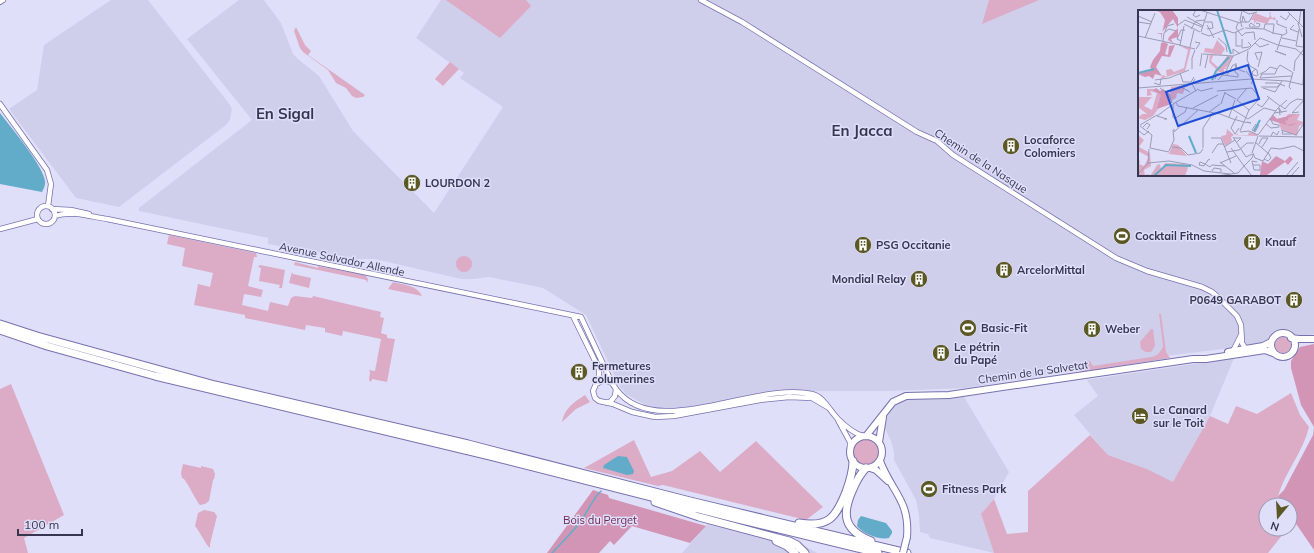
<svg xmlns="http://www.w3.org/2000/svg" width="1314" height="553" font-family="Mulish,sans-serif">
<style>
.built{fill:#cfcfec;fill-rule:evenodd}
.green{fill:#dcabc5}
.forest{fill:#d295b6}
.water{fill:#63acc9}
.lines{fill:none;stroke-linecap:round;stroke-linejoin:round}
.stream{stroke:#63acc9;stroke-width:1.5}
.minor-casing{stroke:#7572ae;stroke-width:6}
.major-casing{stroke:#7572ae;stroke-width:8}
.highway-casing{stroke:#7572ae;stroke-width:9}
.minor{stroke:#fff;stroke-width:4.5}
.major{stroke:#fff;stroke-width:6}
.highway{stroke:#fff;stroke-width:7}
.major-bridge-casing{stroke:#7572ae;stroke-width:8;stroke-linecap:butt}
.major-bridge{stroke:#fff;stroke-width:6}
.labels{text-anchor:middle;dominant-baseline:central;stroke-width:3;stroke-linejoin:round;paint-order:stroke}
.poi-label{font-size:11px;font-weight:bold;fill:#373650;stroke:#dfdffa;text-anchor:start}
.street-label{font-size:11px;fill:#373650;stroke:#dfdffa}
.park-label{font-size:11px;fill:#6e2753;stroke:#dfdffa}
.district-label{font-size:15px;font-weight:bold;fill:#373650;stroke:#dfdffa}
.inset-river{fill:none;stroke:#63acc9;stroke-width:2}
.inset-road{fill:none;stroke:#9c9bb6;stroke-width:1}
.view{fill:#1d4ed8;fill-opacity:0.15;stroke:#1d4ed8;stroke-width:2}
.inset-edge{fill:none;stroke:#373650;stroke-width:2}
</style>
<rect width="100%" height="100%" fill="#dfdffa"/>
<path class="built" d="M111,0H148L230,105L232,109L230,120L226,125L119,207L76,198L9,109L37,90L44,45Z
M239,0H264L281,23L293,54L298,59L319,76L353,131L434,213L503,107L460,78L464,73L416,38L441,0H1314V334L1262,344L1166,356L965,388L889,391H778L682,409L654,410L626,394L620,387L586,315L543,288L489,277L474,279H461L375,259H357L268,244V238L139,211V208L252,120L187,39ZM1139,11H1303V175H1139Z
M1234,358L1210,416L1173,483L1147,469L1108,455L1074,415L1098,396L1087,380Z
M964,397L1009,472L994,499L981,514L994,553L930,538L928,534L920,532L919,515L916,500L894,460V452L891,441L884,426L889,411L896,404L906,399Z
M712,519L798,542L817,553H682Z"/>
<path class="green" d="M446,0H526L531,6L500,38Z
M989,0H1039L982,24Z
M296,27L305,45L311,51L308,55L365,95L363,97L356,98L352,96L346,88L336,83L328,70L303,52L300,48L294,31Z
M450,62L459,69L443,86L435,79Z
M169,235L256,253L257,257H254L248,286L263,290L261,297L244,294L242,305L268,311L270,302L288,306L291,298L295,296L312,298L313,296L381,312L380,317L384,318L381,333L387,335V338L395,339L387,382L372,379L371,382L369,380L370,372L369,370L375,371L381,339L343,331L342,336L325,332V328L306,325L305,330L245,318V315L194,305L198,284L210,287L213,273L182,266L185,248L167,244Z
M456 264a8 8 0 1 1 16 0a8 8 0 1 1-16 0Z
M295,262L318,268V266L365,275L368,279L367,283L366,280L294,265Z
M260,265L285,270L282,288H279L280,285L259,281L261,268L258,267Z
M292,272L293,274L311,278L309,288L289,283Z
M393,282C404,285 417,285 422,296L388,289Z
M1159,314H1161L1166,352L1170,358L1081,372L1079,370L1080,364L1085,360L1090,361L1093,366L1151,357C1157,356 1161,352 1163,346Z
M1151,329H1153L1155,346L1151,352H1146L1141,349L1140,342Z
M1275 345a8 8 0 1 1 16 0a8 8 0 1 1-16 0Z
M11,384L64,515L24,538L28,553H0V389Z
M1291,393L1300,415L1309,427C1303,452 1285,472 1278,496L1284,505H1266V529H1287L1268,553H994L981,514L994,499L1007,534L1028,532V491L1090,435L1108,455L1147,469L1173,482L1210,416L1228,424L1236,406L1257,414Z
M585,395L590,402L576,409L562,422C564,409 574,402 585,395Z
M853 452a13 13 0 1 1 26 0a13 13 0 1 1-26 0Z
M634,440L651,477L672,471L700,451L720,472L756,441L823,507L806,520L663,485L658,486L584,468Z
M183,464L201,468V466L213,469L215,474L214,479L213,480L209,501L205,504L200,505C196,501 189,485 184,479L182,478L181,473Z
M204,510L214,512L217,516L210,544V548C206,545 200,532 195,526L198,513Z"/>
<path class="forest" d="M1314,344V427L1301,405L1291,368V361L1300,347Z
M1314,428V550L1290,515V505H1284L1278,496L1284,490L1313,435Z
M593,490L608,495L609,498L706,526L690,543L632,526L614,545L610,541L599,553H547Z"/>
<path class="water" d="M0,113C9,125 48,171 45,184C45,186 43,190 42,192L0,184Z
M618,456L627,457L634,471L633,474L627,475L603,468L604,465Z
M861,516L886,523L892,531V533L889,538C879,540 863,534 857,526L858,520Z"/>
<g class="lines">
<path class="stream" d="M552,553C561,543 572,533 580,522C587,513 593,498 601,491"/>
<defs>
<path id="minor" d="M701,0L742,22L917,132L937,141L953,155L1116,258L1147,271L1202,287L1212,292L1220,299L1237,316L1241,325L1242,343L1245,348
M0,2L3,0
M0,104L47,170L51,184L48,206
M37 215a9 9 0 1 1 18 0a9 9 0 1 1-18 0Z
M52,209L71,210L89,214
M55,216C71,210 92,217 107,219L581,317L612,383
M0,229L38,219
M573,316L599,369V382
M1233,351L1241,335
M616,389C655,442 755,381 812,394C824,397 829,410 838,419C845,426 853,433 863,436
M607,403L611,401L615,396L616,389L612,383L605,380L602,381L596,384L593,391L595,398L599,401L613,404L632,412L655,417L674,416L760,400L789,397L812,398L829,408
M838,420L850,442V447"/>
<path id="major" d="M1271 345a12 12 0 1 1 24 0a12 12 0 1 1-24 0Z
M1291,338L1299,339H1314
M1228,352L1263,346L1271,342
M850 452a16 16 0 1 1 32 0a16 16 0 1 1-32 0Z
M866,436L893,402L906,396L949,395L1193,359H1206L1265,350L1273,353
M879,442L883,417
M880,461C891,491 910,500 907,537
M870,468L876,470L888,481"/>
<path id="highway" d="M0,324L37,336L215,385L468,444L690,501L907,553
M0,330L47,346L155,376L490,456L734,518L878,553
M866,468C860,474 856,482 853,489C841,515 844,530 871,541
M655,502L699,517L789,541L797,545L805,553
M799,523C829,528 836,517 846,492C850,481 853,472 853,461
M776,541L787,546L795,553"/>
</defs>
<use href="#minor" class="minor-casing"/>
<use href="#major" class="major-casing"/>
<use href="#highway" class="highway-casing"/>
<use href="#minor" class="minor"/>
<use href="#major" class="major"/>
<use href="#highway" class="highway"/>
<defs>
<path id="major-bridge" d="M903,553L907,537"/>
</defs>
<use href="#major-bridge" class="major-bridge-casing"/>
<use href="#major-bridge" class="major-bridge"/>
</g>
<defs>
<symbol id="building-disc" viewBox="-11 -11 22 22"><circle r="9.5" fill="#5b5824" stroke="#dfdffa"/><path d="M-4-6H4V6H1V3H-1V6H-4ZM-2.5-4.3h1.7v1.8h-1.7ZM.8-4.3h1.7v1.8H.8ZM-2.5-1h1.7V.8h-1.7ZM.8-1h1.7V.8H.8Z" fill="#fff"/></symbol>
<symbol id="stadium-disc" viewBox="-11 -11 22 22"><circle r="9.5" fill="#5b5824" stroke="#dfdffa"/><path d="M0-5a6.5 5 0 1 0 0 10a6.5 5 0 1 0 0-10ZM-3.5-1.8h7v3.6h-7Z" fill="#fff"/></symbol>
<symbol id="hotel-disc" viewBox="-11 -11 22 22"><circle r="9.5" fill="#5b5824" stroke="#dfdffa"/><path d="M-6-4.5h1.5V1H6V5H4.5V3h-9V5H-6ZM-4 0a1.8 1.8 0 1 1 3.6 0ZM.5 0V-2.5h3Q6-2.5 6 0Z" fill="#fff"/></symbol>
</defs>
<g fill-rule="evenodd">
<use href="#building-disc" x="1001" y="136" width="20" height="20"/>
<use href="#building-disc" x="402" y="173" width="20" height="20"/>
<use href="#stadium-disc" x="1112" y="226" width="20" height="20"/>
<use href="#building-disc" x="1242" y="232" width="20" height="20"/>
<use href="#building-disc" x="853" y="235" width="20" height="20"/>
<use href="#building-disc" x="994" y="260" width="20" height="20"/>
<use href="#building-disc" x="909" y="269" width="20" height="20"/>
<use href="#building-disc" x="1284" y="290" width="20" height="20"/>
<use href="#stadium-disc" x="958" y="318" width="20" height="20"/>
<use href="#building-disc" x="1082" y="319" width="20" height="20"/>
<use href="#building-disc" x="931" y="343" width="20" height="20"/>
<use href="#building-disc" x="569" y="362" width="20" height="20"/>
<use href="#hotel-disc" x="1130" y="406" width="20" height="20"/>
<use href="#stadium-disc" x="919" y="479" width="20" height="20"/>
</g>
<g class="labels">
<g class="poi-label">
<text x="1024" y="140">Locaforce<tspan x="1024" dy="13">Colomiers</tspan></text>
<text x="425" y="183">LOURDON 2</text>
<text x="1135" y="236">Cocktail Fitness</text>
<text x="1265" y="242">Knauf</text>
<text x="876" y="245">PSG Occitanie</text>
<text x="1017" y="270">ArcelorMittal</text>
<text x="906" y="279" text-anchor="end">Mondial Relay</text>
<text x="1281" y="300" text-anchor="end">P0649 GARABOT</text>
<text x="981" y="328">Basic-Fit</text>
<text x="1105" y="329">Weber</text>
<text x="954" y="347">Le pétrin<tspan x="954" dy="13">du Papé</tspan></text>
<text x="592" y="366">Fermetures<tspan x="592" dy="13">columerines</tspan></text>
<text x="1153" y="410">Le Canard<tspan x="1153" dy="13">sur le Toit</tspan></text>
<text x="942" y="489">Fitness Park</text>
</g>
<g class="street-label">
<text transform="translate(981 161) rotate(33)">Chemin de la Nasque</text>
<text transform="translate(342 259) rotate(12)">Avenue Salvador Allende</text>
<text transform="translate(1033 372) rotate(-8)">Chemin de la Salvetat</text>
</g>
<g class="park-label">
<text x="600" y="520">Bois du Perget</text>
</g>
<g class="district-label">
<text x="285" y="113">En Sigal</text>
<text x="862" y="130">En Jacca</text>
</g>
</g>
<g transform="translate(1138 10)">
<rect width="166" height="166" fill="#dfdffa"/>
<path d="M134,2L132,4L134,8L137,7L138,10L132,9L129,14L118,11L116,14V10H113L117,3L130,8L132,6L131,3ZM79,30L87,39L83,45L66,42L67,38L75,39ZM42,36L53,38L47,61L22,69L25,65L29,67L28,60L33,59L36,62L46,58L50,40ZM72,45L81,46H75L73,51L81,58L89,46H95L89,57H87L89,59H86V64L79,61L76,63L78,59L71,52ZM48,75L50,77H47L45,84L39,83L38,88L33,91L31,89L33,77ZM9,79H15L23,85L22,96L15,106L7,110L0,108L4,104H9L0,97V87H12L16,88H13L6,96L14,100L19,83L12,81L14,85L9,86ZM150,104H162L159,110L165,112L166,109V113L161,116L159,126L143,119L141,113L132,110L135,105L139,109L148,107ZM89,119L96,125L100,124V120V125H110L111,122L120,125L119,126L96,125L93,127L94,131L87,136L83,126L88,125ZM0,125L6,130L1,137L12,143L13,156L6,160L7,166H0V150L2,151L1,154L6,156L11,147L0,141ZM35,134L40,135L49,146L31,144ZM27,153L48,154L50,158L47,166H9L8,164L13,165L19,155L22,154L23,159Z" fill="#dcabc5"/>
<path d="M23,0H34L40,8V27L33,29L35,33L30,30L31,27L40,18L35,9L24,22V31L23,24L18,23H24L27,10L22,2H19ZM26,32L30,34L27,44L30,45L31,36L37,35L32,47L24,46L18,57L24,66L17,64L15,69L11,66L7,67L0,64L14,60L12,57L15,50L22,41L23,33ZM18,78L22,81L25,79L32,84L33,94L19,99L23,85L15,80ZM158,104L150,108V112L149,109L147,112L149,115L159,113L152,116L132,110L135,105L139,109ZM138,146L147,151L152,146L155,149L150,155L147,152L129,165L119,166L122,165L124,151L130,154Z" fill="#d295b6"/>
<path class="inset-river" d="M79,0L93,44M0,63L16,59M74,70L78,61L91,47M116,121L122,110M51,126L58,143M16,166L28,155L53,156"/>
<path class="inset-road" d="M58,0L55,5L58,7L62,5M62,0L102,13M104,1L102,10L104,17M105,1L111,4L119,2M150,2L165,17M0,6L14,12M142,6L148,10L152,4M49,7L65,16M139,10V14L149,18M0,12L13,14M67,12H74L75,18L69,19M102,12H111L116,3M104,12L105,6L108,13M100,13L98,18L104,26M160,13L164,27M161,13L163,0M46,14L62,22M40,15L47,10L64,17M69,15L76,28M156,15L152,19L160,22M117,16L113,13L111,15L112,17H121L122,14L118,13M107,18L126,19L135,23M53,19L58,11L67,10M126,19L127,14H136L135,24M161,19L158,36L165,37M27,22L29,16L36,14M63,22L69,3M98,22V36H103M63,23L71,26L87,20L96,23L106,18M135,23L145,25L149,23L148,19M0,26L42,35M104,26L107,23L116,22L117,30M7,28L17,3M80,28L88,35L89,42M122,28L140,35M144,28L158,31M104,29V38L111,37L113,35L110,32M25,31L26,23L31,19L38,21M43,31L39,29L43,20H47M57,32L62,33L58,39M117,33L122,37L131,34M41,35L57,39M42,35L46,16M140,35L158,39L166,46M52,37L56,20M111,39L122,28M139,40L144,25M110,41L109,50L112,56L119,60L120,66M65,44L95,46L111,39M95,44V39L102,44M148,45L137,41L148,45M120,50L117,43L124,42M98,54L99,59L107,62M62,56L64,43M120,57L124,42M132,57L139,59L137,64H124L122,68L154,66M67,58L70,45M54,59V48L57,40M118,59L114,62L115,65L119,66M139,59L142,55L154,62M108,61L115,70L113,74M156,61L157,51L166,39M42,63L45,72H53L56,67M122,64L128,61L132,57L128,61M85,65L100,67V64L97,62L98,53M89,65L95,55H97M57,69L54,74L58,81M77,69L79,63L85,65M17,70L31,68L51,60M80,70L88,61L95,46M16,73L22,75L23,69M127,73H139L147,76M165,74L166,56M41,76L52,82M123,77H139L143,74M0,78L113,69L149,71L166,75M22,78L31,84L34,93M114,78L122,88M125,78L137,82L144,71M59,79L63,81L75,78M153,79L151,77L155,62M79,81L114,78M87,83L98,89M129,86L142,96M99,90L109,78M99,90L111,100M38,93L40,96L82,104L95,109L106,112L113,113L109,112M152,93L159,89L166,90M35,94V108M35,94L59,80M83,94L87,82M119,94L124,97L131,88M143,96L147,99L152,93M55,98L80,85M94,99L110,109L126,98L138,101M71,102L82,94M161,102L154,103L166,90M136,103L149,101M142,105L141,98L144,103M19,106L29,109H26M19,106L34,95M99,106L93,118L97,124L101,118M91,107L97,90M36,109L47,102L49,97M118,114L114,120L117,122L121,115M128,114L133,118L141,117V115L135,114L132,108M2,115L19,105M2,116L14,125L12,138M5,117L9,113L12,115L9,119M0,120L6,125L11,121M143,120L158,125L166,113M102,121L111,100L122,88M145,121L144,124H154M36,122L60,100M102,122L111,121L120,125M120,125L140,98L149,90M121,126L166,127M133,126L135,122L139,125L141,121M95,127L108,147L114,144M73,128H83L93,153M96,128H103L99,132M117,132L131,144L133,148L130,151L126,149M121,134L124,128H130L124,137M34,137L43,138L50,145L62,143L65,139M86,137L97,130M12,138L31,142M65,138V118L75,103M31,141L36,130L35,120H37M89,142L101,140L109,133H116M74,143L80,134H85M114,143L120,126M115,143L117,148L125,151L133,138L142,139L156,136L166,141M72,149L70,150L69,152L67,154L66,156L61,155L62,152L67,154L72,157L74,155L87,156M82,152L96,163M119,152L114,151L116,160H122M10,153L31,151L54,155L66,161L92,164M82,153L98,146M115,155H122V161M74,161L76,158L83,159V162M0,164L10,153L11,139M80,166L100,163L106,156L93,138M114,166L106,156L114,148L115,144M148,166L160,152M153,166L161,157"/>
<path class="view" d="M110,55L121,89L40,116L28,82Z"/>
<rect width="166" height="166" class="inset-edge"/>
</g>
<g transform="translate(1278 517) rotate(198)"><circle r="19" fill="#dfdffa" stroke="#9c9bb6"/>
<path d="M0-3L7 15L0 10L-7 15Z" fill="#5b5824"/>
<text y="-6" font-size="11" font-weight="bold" text-anchor="middle" fill="#373650">N</text>
</g>
<path d="M18 529v6h64v-6" fill="none" stroke="#373650" stroke-width="2"/>
<text x="24" y="529" font-size="12" fill="#373650" stroke="#dfdffa" stroke-width="3" paint-order="stroke">100 m</text>
</svg>
